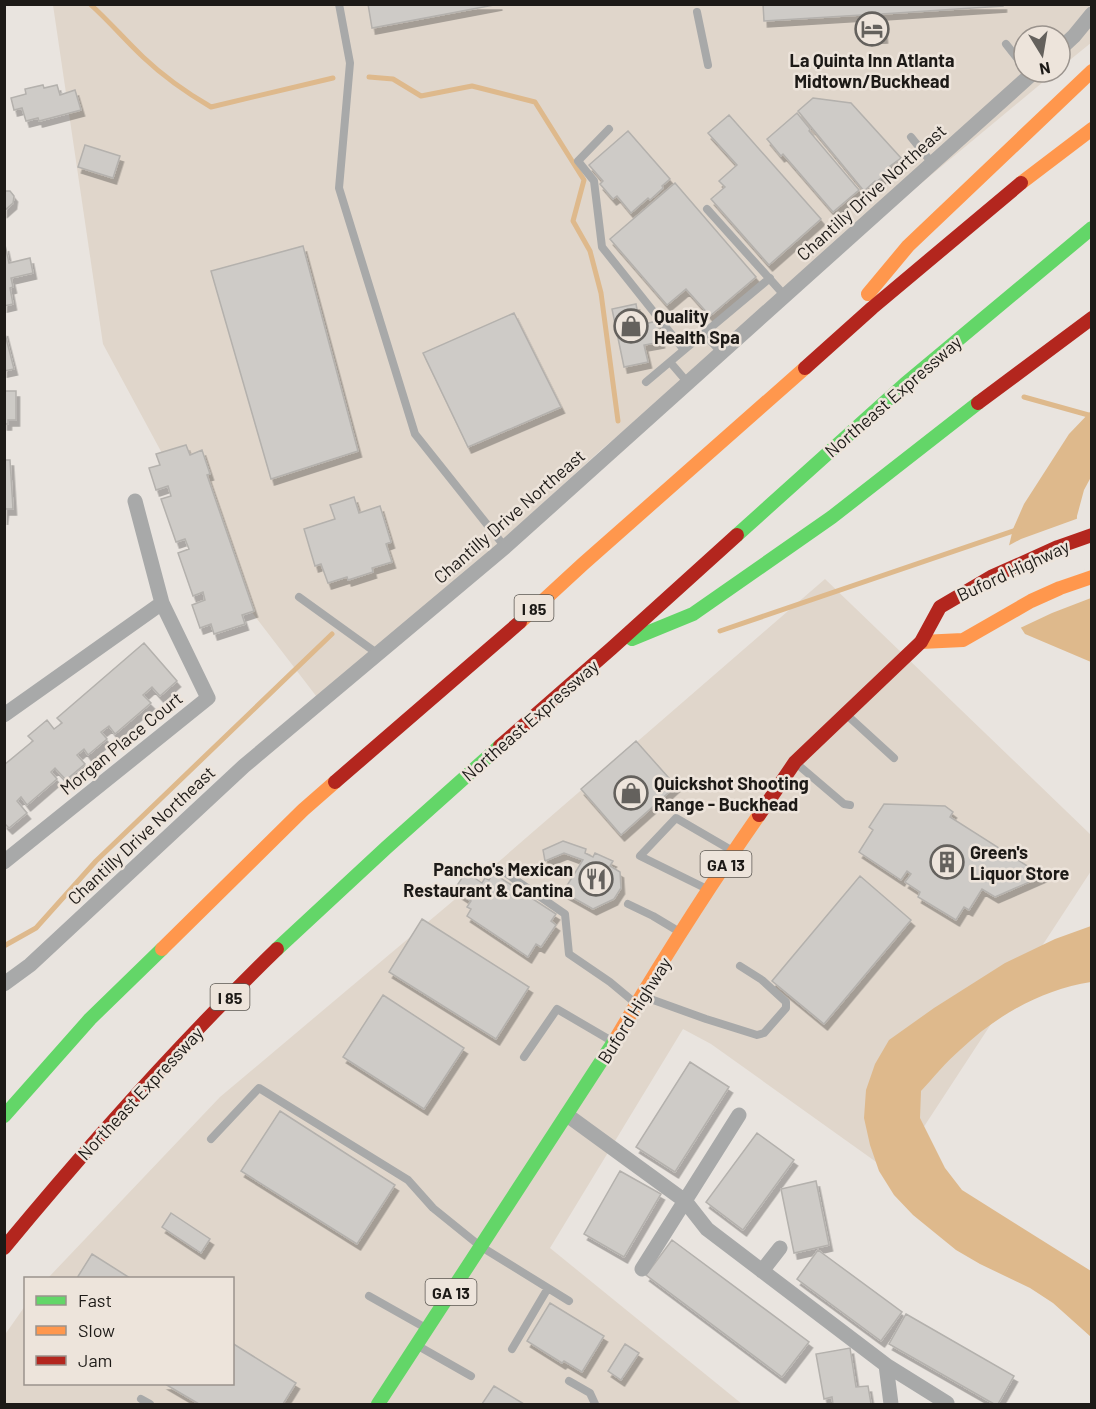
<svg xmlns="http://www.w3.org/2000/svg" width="1096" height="1409" font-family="Barlow,sans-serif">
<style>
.built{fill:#e0d6cb}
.water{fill:#deb98c}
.pier{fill:#e9e4df}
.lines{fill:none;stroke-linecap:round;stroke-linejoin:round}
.stream{stroke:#deb98c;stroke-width:5}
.building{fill:#cecbc7;stroke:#b4b1ad;stroke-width:1.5;filter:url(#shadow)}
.lane{stroke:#a8a9a9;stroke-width:8}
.street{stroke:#a8a9a9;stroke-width:15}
.fast{stroke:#63d668;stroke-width:14}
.slow{stroke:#ff974d;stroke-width:14}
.jam{stroke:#b3261e;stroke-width:14}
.labels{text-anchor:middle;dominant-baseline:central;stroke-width:5;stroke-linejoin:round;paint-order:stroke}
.shield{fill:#ede4db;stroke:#5b5752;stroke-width:1.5}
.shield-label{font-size:16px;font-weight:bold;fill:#1d1a17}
.poi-label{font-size:18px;font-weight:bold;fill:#1d1a17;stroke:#ede4db;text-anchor:start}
.street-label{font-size:18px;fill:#1d1a17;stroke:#ede4db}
</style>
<defs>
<filter id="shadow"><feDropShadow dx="3.5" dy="6" stdDeviation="0" flood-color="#0004"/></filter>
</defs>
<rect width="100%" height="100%" fill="#e9e4df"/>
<path class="built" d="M1091,4L1092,42L1060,68V36H1024V72H1055L602,449L323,705L238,594L103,344L53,5Z
M825,579L1091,835V871L893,1174L711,1044L683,1029L550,1248L742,1404H5L4,1336L25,1306L26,1384H232V1278H48L220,1097L466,890Z"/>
<path class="water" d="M1091,411V477L1084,490L1077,516L1076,544L1091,590V662L1025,634L1010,611L1006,558L1013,529L1024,504L1069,434Z
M1091,926V982C1041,990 997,1015 960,1050C946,1062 934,1077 921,1091L920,1118L945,1168L962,1190L1091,1271V1337L1053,1303L1030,1288L980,1264L956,1250L913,1215L894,1195L879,1171L870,1145L864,1118L866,1090L875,1064L889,1040L934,1008L1005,963L1055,939Z"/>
<path class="pier" d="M1079,518V544L1085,570L1092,583L1091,598L1052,613L1018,629L1007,612L1002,583L1003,558L1006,547L1021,539Z"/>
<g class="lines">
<path class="stream" d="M90,4C109,21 125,40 143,57C164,77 187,93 211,107L333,78
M369,77L393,79L421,96L472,86L535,102L584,180L573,221L590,251L601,293L618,421
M1024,397L1092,416
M720,631L1019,529
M4,946L36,928L96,861L332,634"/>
</g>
<path class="building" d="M368,4H499L372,28Z
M763,4H1003V6L882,14L884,37L862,38L861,15L764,21Z
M43,85L44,88L57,85L60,95L75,90L81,110L39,121L38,118L26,121L22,108L14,110L11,98L26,94L25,89Z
M813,98L851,103L901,158L889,167L891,170L876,182L875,181L864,191L798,111Z
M797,113L810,129L809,131L859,190L833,212L783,154L781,156L767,139Z
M729,115L821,219L769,265L711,199L725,187L719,181L737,165L708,133Z
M628,131L670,179L662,186L663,188L650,200L648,198L631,213L617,196L613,199L600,184L603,181L589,165Z
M85,145L120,156L113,178L78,167Z
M675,183L756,277L710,316L686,289L667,305L610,239Z
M4,191H10L14,196L13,203L4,211Z
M5,245L9,263L30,258L33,273L11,278L13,287L10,288L13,304L4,306Z
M303,246L358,451L271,479L211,271Z
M636,304L640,325L657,321L661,342L644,345L648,362L624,367L612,309Z
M514,313L561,407L468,447L423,353Z
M4,330L14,369L4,371Z
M4,391H16V420H8V424H4Z
M186,445L190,455L202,450L210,474L207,475L254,611L242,615L245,624L214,634L211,624L200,628L192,605L205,600L203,592L193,596L178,553L189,549L185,539L176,542L161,499L171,496L168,486L156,490L149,468L160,465L156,454Z
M4,460H10L13,509H5L4,519Z
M354,497L359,513L380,506L391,542L386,544L392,562L372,568L373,572L348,580L347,577L328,583L321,564L315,566L304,529L335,519L330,505Z
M144,643L177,681L160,696L152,687L143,695L151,703L115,734L109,726L101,732L107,739L88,755L84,749L77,755L85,764L66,780L55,768L51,772L57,779L27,805L21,797L17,801L27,813L9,828L4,823V765L33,741L28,736L47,720L54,729L62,723L57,718Z
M636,741L676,786L621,835L581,789Z
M884,804L945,806L953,812L950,817L1043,876L995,897L982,889L969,910L964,907L956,920L918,897L920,892L905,882L911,874L907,871L901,880L859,852L873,830L869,827Z
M563,841L586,849L585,853L593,857L595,853L613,861L610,866L620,872L621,888L614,899L593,909L563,892L583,860L564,853L545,861L543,850Z
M466,872L482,883L485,878L489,880L493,873L556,914L551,921L556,925L541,947L536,944L528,957L467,916L471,909L467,907L471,901L454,890Z
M860,876L911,920L824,1024L772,981Z
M422,919L529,987L496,1039L389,972Z
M383,995L464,1048L424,1109L343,1057Z
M690,1062L729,1087L675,1172L636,1147Z
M280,1111L395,1185L357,1244L241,1171Z
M757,1133L794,1160L743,1230L706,1202Z
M620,1171L661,1194L624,1257L584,1234Z
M816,1181L829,1245L794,1253L781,1189Z
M171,1213L210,1239L201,1253L162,1227Z
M672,1240L809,1342L782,1377L646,1275Z
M818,1250L902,1312L881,1341L797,1279Z
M92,1254L130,1278H77Z
M550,1303L604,1336L582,1372L564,1361L562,1363L527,1341Z
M906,1314L1014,1376L998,1404H994L889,1344Z
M232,1343L296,1383L283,1404H199L165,1384H232Z
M625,1344L639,1353L621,1380L608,1371Z
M850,1348L856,1387L868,1386L871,1404H833L832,1397L824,1399L816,1354Z
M494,1386L524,1404H482Z"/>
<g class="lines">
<path class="lane" d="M339,4L350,63L339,188L415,434L505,547
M697,12L708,65
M1006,44L1024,67
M609,129L578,161L594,181L602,247L684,350L770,278
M911,137L932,163
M707,209L785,296
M704,334L722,353
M670,362L688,383
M646,382L684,350
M299,597L378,654
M848,716L894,758
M797,764L844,804L850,805
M497,867L565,914L569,954L610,982L634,1002
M705,888L640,856L676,818L731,850
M628,904L653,916L678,931
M645,997L706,1019L757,1035L764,1033L786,1008V1002L762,980L740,966
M524,1057L557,1009L610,1040
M211,1139L259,1088L408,1180L433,1208L480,1246L569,1301
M369,1296L424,1327
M420,1347L471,1376
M512,1349L548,1288
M569,1381L590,1393L595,1404
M141,1399L150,1404"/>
<path class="street" d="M1060,49L1074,36L1092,14
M4,715L162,603
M4,862L208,698L162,603L135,501
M4,984L30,965L244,766L505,547L1034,72
M567,1115L685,1201L707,1229L886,1365L947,1403L941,1404
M642,1269L739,1115
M762,1271L780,1248
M886,1365L891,1404"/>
<path class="fast" d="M737,535L905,384L1092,228
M632,639L693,614L832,517L978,403
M277,949L387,847L500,746
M4,1116L90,1019L162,949
M378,1404L615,1040"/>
<path class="slow" d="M1021,183L1092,129
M868,294L908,246L1092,71
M520,622L583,564L805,368
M921,642L963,640L1031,601L1060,588L1092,577
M162,949L303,810L335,782
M615,1040C660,964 708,888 759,815"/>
<path class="jam" d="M805,368L872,308L1021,183
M978,403L1092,318
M500,746L612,648L737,535
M335,782L520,622
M759,815L795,762L921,642L940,607L991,577L1058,547L1092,535
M4,1248C90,1144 180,1043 277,949"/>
</g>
<defs>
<symbol id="hotel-ring" viewBox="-11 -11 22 22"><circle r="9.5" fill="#ede4db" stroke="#64615d" stroke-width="1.5"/><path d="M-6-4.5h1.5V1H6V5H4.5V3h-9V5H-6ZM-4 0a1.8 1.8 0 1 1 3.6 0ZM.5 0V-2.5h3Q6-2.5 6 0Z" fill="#64615d"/></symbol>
<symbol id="shop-ring" viewBox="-11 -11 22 22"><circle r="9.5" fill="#ede4db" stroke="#64615d" stroke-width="1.5"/><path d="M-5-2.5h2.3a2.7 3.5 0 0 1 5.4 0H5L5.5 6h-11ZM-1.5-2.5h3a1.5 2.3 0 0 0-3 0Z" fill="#64615d"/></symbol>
<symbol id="building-ring" viewBox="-11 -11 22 22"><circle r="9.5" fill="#ede4db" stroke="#64615d" stroke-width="1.5"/><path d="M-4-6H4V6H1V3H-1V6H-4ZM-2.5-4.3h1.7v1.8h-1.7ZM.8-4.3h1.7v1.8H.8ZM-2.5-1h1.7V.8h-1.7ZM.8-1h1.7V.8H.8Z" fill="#64615d"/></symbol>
<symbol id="restaurant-ring" viewBox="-11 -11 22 22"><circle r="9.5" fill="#ede4db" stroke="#64615d" stroke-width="1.5"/><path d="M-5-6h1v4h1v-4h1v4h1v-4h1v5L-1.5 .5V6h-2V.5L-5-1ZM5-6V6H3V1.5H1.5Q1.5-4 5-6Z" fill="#64615d"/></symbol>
</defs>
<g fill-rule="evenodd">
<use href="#hotel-ring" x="853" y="10" width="38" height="38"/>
<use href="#shop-ring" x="612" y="307" width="38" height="38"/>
<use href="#shop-ring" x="612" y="774" width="38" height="38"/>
<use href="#building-ring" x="928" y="843" width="38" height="38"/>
<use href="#restaurant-ring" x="577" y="860" width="38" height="38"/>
</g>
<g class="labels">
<g class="shield">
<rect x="514.5" y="595" width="39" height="26" rx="4.5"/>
<rect x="700.5" y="851" width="51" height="26" rx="4.5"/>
<rect x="210.5" y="984" width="39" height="26" rx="4.5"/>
<rect x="425.5" y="1279" width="51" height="26" rx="4.5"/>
</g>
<g class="shield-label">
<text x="534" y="608">I 85</text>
<text x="726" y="864">GA 13</text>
<text x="230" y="997">I 85</text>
<text x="451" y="1292">GA 13</text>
</g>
<g class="poi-label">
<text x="872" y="60" text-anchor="middle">La Quinta Inn Atlanta<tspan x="872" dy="21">Midtown/Buckhead</tspan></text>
<text x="654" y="316">Quality<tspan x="654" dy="21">Health Spa</tspan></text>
<text x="654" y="783">Quickshot Shooting<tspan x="654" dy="21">Range - Buckhead</tspan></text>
<text x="970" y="852">Green's<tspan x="970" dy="21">Liquor Store</tspan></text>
<text x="573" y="869" text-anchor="end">Pancho's Mexican<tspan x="573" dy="21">Restaurant &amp; Cantina</tspan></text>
</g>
<g class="street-label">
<text transform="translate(871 192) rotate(-42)">Chantilly Drive Northeast</text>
<text transform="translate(893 396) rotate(-41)">Northeast Expressway</text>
<text transform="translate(509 516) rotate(-41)">Chantilly Drive Northeast</text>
<text transform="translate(1013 570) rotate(-25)">Buford Highway</text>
<text transform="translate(530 720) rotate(-41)">Northeast Expressway</text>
<text transform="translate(121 743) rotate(-39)">Morgan Place Court</text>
<text transform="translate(141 835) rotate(-43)">Chantilly Drive Northeast</text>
<text transform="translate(634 1010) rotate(-58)">Buford Highway</text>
<text transform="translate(140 1093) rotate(-47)">Northeast Expressway</text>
</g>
</g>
<rect width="1096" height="1409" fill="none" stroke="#1d1a17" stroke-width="12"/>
<rect x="24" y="1277" width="210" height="108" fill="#ede4db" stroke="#9a938d" stroke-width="1.5"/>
<rect x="36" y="1296" width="30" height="9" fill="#63d668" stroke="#9a938d" stroke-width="1.5"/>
<text x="78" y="1307" font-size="18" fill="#1d1a17">Fast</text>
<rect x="36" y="1326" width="30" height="9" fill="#ff974d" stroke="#9a938d" stroke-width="1.5"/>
<text x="78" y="1337" font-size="18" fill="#1d1a17">Slow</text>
<rect x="36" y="1356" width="30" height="9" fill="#b3261e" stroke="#9a938d" stroke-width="1.5"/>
<text x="78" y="1367" font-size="18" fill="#1d1a17">Jam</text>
<g transform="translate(1042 54) rotate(169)"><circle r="28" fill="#ede4db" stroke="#9a938d" stroke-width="1.5"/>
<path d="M0-4.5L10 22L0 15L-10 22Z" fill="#64615d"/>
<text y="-9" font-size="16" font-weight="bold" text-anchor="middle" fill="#1d1a17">N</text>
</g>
</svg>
